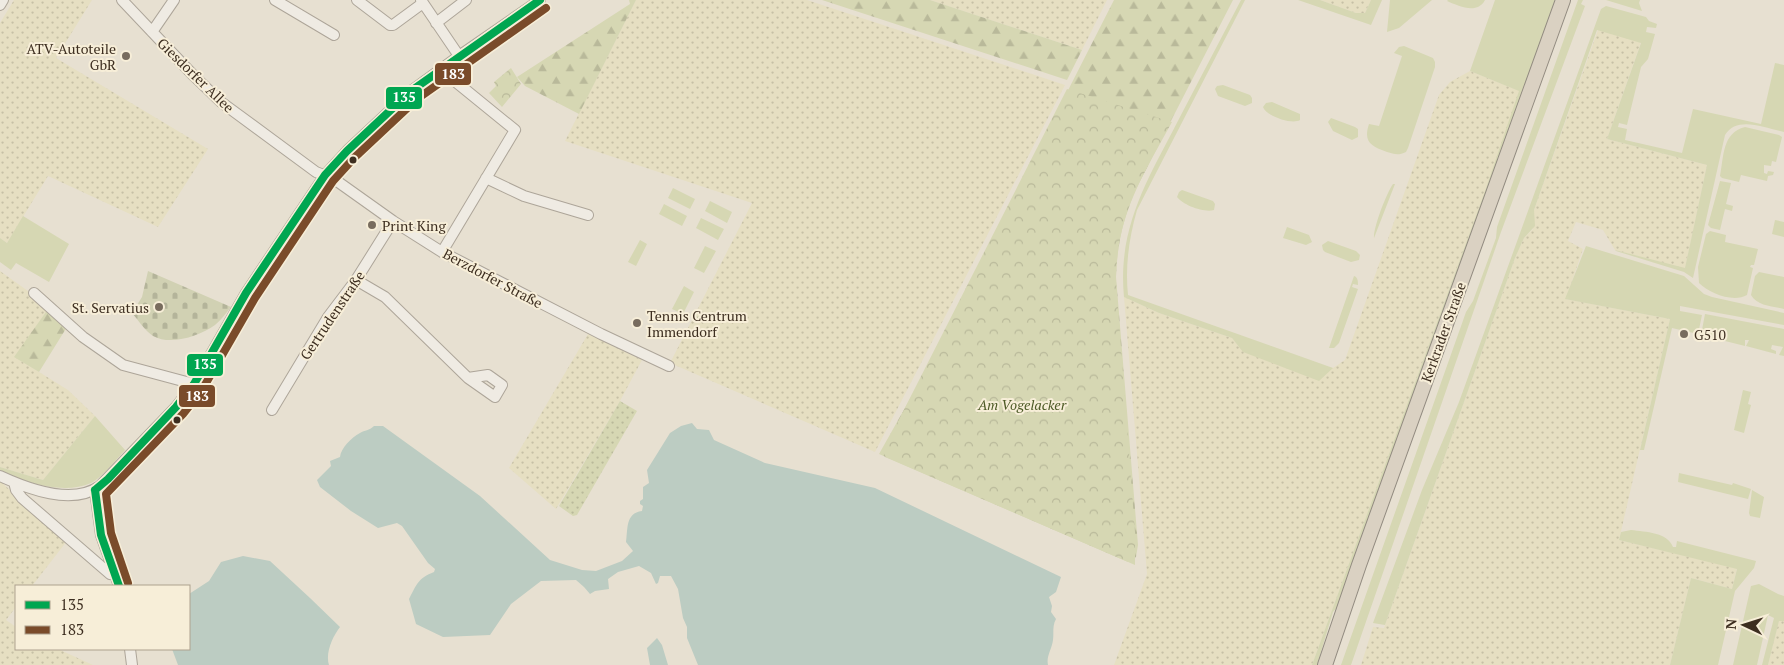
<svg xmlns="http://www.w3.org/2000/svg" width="1784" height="665" font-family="'PT Serif',serif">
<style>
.farmland{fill:url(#farmland-dots)}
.grass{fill:#d6d7b3}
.forest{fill:url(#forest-firs)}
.cemetery{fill:url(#cemetery-stones)}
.park{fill:url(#park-crowns)}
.garden{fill:url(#garden-dots)}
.water{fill:#bcccc2}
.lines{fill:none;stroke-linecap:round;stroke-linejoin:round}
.minor-casing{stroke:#ada599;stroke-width:12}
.highway-casing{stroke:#928b80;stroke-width:16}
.minor{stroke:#efebe3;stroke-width:10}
.highway{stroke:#dad1c2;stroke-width:14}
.bus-1-casing{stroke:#f7eed8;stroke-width:11}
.bus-2-casing{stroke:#f7eed8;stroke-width:11}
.bus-1{stroke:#00a651;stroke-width:8}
.bus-2{stroke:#7a4b2a;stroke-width:8}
.poi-dot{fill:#786c5e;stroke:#f7eed8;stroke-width:2}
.bus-dot{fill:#3d2e20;stroke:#f7eed8;stroke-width:2}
.labels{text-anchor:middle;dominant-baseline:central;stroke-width:4;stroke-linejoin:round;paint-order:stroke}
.poi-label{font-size:14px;fill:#3d2e20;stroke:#f7eed8;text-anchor:start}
.street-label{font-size:14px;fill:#3d2e20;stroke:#f7eed8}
.park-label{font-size:14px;font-style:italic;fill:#4d5a26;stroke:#f7eed8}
.line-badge{stroke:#f7eed8;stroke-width:2}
.badge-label{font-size:14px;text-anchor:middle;font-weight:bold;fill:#fff}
</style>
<defs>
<pattern id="farmland-dots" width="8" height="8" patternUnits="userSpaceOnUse" patternTransform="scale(1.25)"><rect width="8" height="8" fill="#e6dfc2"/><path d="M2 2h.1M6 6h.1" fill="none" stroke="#c6c0a6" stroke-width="1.8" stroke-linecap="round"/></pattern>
<pattern id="forest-firs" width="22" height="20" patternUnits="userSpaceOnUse" patternTransform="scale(1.25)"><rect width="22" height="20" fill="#d6d7b3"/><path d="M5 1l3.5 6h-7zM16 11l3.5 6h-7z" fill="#b9b99a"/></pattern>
<pattern id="cemetery-stones" width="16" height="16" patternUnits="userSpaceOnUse" patternTransform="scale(1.25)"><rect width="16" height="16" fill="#d1d1b3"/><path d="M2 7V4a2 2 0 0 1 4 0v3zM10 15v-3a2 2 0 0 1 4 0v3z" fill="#b4b49a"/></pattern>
<pattern id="park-crowns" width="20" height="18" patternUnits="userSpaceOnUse" patternTransform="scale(1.25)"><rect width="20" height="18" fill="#d6d7b3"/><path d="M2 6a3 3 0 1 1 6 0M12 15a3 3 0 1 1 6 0" fill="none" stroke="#b9b99a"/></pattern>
<pattern id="garden-dots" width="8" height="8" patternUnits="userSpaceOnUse" patternTransform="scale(1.25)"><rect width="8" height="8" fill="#d6d7b3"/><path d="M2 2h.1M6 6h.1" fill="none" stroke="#b9b99a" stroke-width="1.8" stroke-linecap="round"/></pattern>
</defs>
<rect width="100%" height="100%" fill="#e7e0d1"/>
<path class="farmland" d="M14,0H92L56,58L208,149L158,227L48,176L7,243L0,238V23Z
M636,0H807L1065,85L875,452L670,363L752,203L565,141Z
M930,0H1107L1082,50Z
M1320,0H1371L1365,13H1356Z
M1598,30L1641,42L1607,139L1707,165L1685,269L1615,250L1603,230L1576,222L1568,241L1583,249L1566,299L1670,319L1619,540L1737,568L1732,589L1691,578L1670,665H1361L1373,627L1384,628L1515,258L1524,238L1533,229L1534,210Z
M1470,71L1520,91L1485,191L1312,665H1114L1147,574L1124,297L1159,313L1232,338L1244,352L1333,368L1345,360L1439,95L1450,82Z
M0,271L28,291L48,309L15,357L68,390L95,416L43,480L0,467Z
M588,334L642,360L620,401L556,509L509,468Z
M0,481L67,541L32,586H16V607L6,620L16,627V649H58L93,665H0Z
M1779,620L1784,621V665H1768Z"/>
<path class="grass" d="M1241,0H1245L1137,210C1129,238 1125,266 1128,295L1333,368L1319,381L1243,352L1232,338L1159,313L1124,297C1117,225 1150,176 1181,115C1201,77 1221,38 1241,0Z
M1298,0H1320L1356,13H1365L1371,0H1382L1371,25Z
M1390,0H1432L1399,28L1387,32Z
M1448,0H1485C1477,15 1459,6 1447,1Z
M1495,0H1557L1341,603L1333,612L1317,665H1312L1485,191L1519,91L1470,71Z
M1578,0H1583L1581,4L1585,6L1501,232L1351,665H1341L1460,329L1466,312L1473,301L1496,238L1497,227Z
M1606,0H1640L1639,3L1642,11Z
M1606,6L1646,17L1649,21L1657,24L1656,28L1647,27L1646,32L1655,34L1648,59L1641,67L1627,125L1619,123L1618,127L1627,129L1625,140L1682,153L1693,109L1761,124L1775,63L1784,65V132C1765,128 1737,115 1725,135L1693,278L1684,272L1616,251L1615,250L1685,268L1707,165L1607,139L1641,43L1597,30L1534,210L1535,226L1524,238L1515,258L1385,625L1373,623L1422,490L1459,402L1601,9Z
M1404,46L1433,58L1435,62V67L1408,148L1406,152C1398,156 1394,154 1387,152C1371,146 1363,142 1369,124L1379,126L1402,56L1394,53L1399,47Z
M1223,85L1250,95L1252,98V103L1245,106L1218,96L1215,89L1217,86Z
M1272,102L1300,114V120C1292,125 1266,116 1263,107L1266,103Z
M1331,118L1355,127L1358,129V137L1352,140L1333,131L1328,122Z
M1745,127L1779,135L1782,137L1776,162L1772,161L1771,166L1764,165V173L1767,174L1768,171L1774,172L1773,175L1768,176L1767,181L1741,175L1739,182L1722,178L1720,176C1724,156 1722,133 1745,127Z
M1720,181L1731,183L1726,204L1733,206L1732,211L1725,209L1720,230L1711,228L1708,225Z
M1393,184H1395L1374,238C1373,228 1387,192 1393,184Z
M673,188L695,199L690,209L668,198Z
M1182,190L1213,201L1215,204L1214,210C1204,213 1183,205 1177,197L1179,192Z
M710,201L732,212L727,223L705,211Z
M664,204L687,216L682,226L659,214Z
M23,216L69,244L49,282L16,263L11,270L0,262V238L7,243Z
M701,218L724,229L718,240L696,228Z
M1775,220L1784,222V237L1772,234Z
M1287,227L1309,235L1312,242L1306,245L1283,238Z
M1710,231L1726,235L1725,242L1758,249L1754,265H1751L1750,267L1753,268L1747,295C1733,303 1709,293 1699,283L1698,267L1706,234Z
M640,240L647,244L636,266L628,262Z
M1328,241L1356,251L1360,255L1359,260L1351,262L1325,252L1323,250L1322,245Z
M705,246L716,251L704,273L694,268Z
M1586,246L1684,276L1704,294L1712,297L1784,313V325L1680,306V311L1702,315L1698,334L1672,328L1644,450H1640L1670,319L1565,299Z
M1759,272L1784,277V309C1772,306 1757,306 1751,295L1755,276Z
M1354,276C1358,277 1358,282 1358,285L1353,284L1352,287L1358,289L1339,343L1334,348H1329Z
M684,286L694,292L683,314L672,309Z
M1705,314L1784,329V356L1779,355L1783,347L1772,345L1771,349L1776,351V354L1746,346L1749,340H1745V346L1701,335Z
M1743,390L1751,392L1748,404L1751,405L1744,433L1734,430Z
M95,416L125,450C118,458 99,480 91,483C64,495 26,483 0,471V467L43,480Z
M1679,473L1732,485L1733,483L1751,489L1748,499L1678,482Z
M1752,490L1764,497L1760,518L1750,516L1749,513Z
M1631,530C1646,532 1667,532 1673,547H1676L1677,541L1756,561L1754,568L1735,591L1718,665H1670L1691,578L1732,589L1737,569L1619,540L1621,532Z
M1759,584L1778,594L1784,596V621H1779L1768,665H1762L1774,618L1768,615L1757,665H1733L1751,586Z"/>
<path class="forest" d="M629,0H636L579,114L525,86L517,77L630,4Z
M822,0H930L1082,50L1067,80Z
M1114,0H1233L1136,189C1123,218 1117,246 1116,277L1138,545L1136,557L1128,562L879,454L919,383Z
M48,309L67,327L39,372L14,357Z"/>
<path class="cemetery" d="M148,271L231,307C226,313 221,320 215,325C199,336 171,346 153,336C145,331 138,320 132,313L142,297Z"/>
<path class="park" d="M511,68L521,84L502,107L489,93L496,86L494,82Z
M1067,89L1172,122C1142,177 1116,216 1116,281L1135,532V565L885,457L883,451Z"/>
<path class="garden" d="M620,401L637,411L577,515L573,516L559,506Z"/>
<path class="water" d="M692,423L697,429L709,430L714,440L765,463L875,488L1061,577L1056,592L1049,597L1052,606L1051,612L1056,619C1052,626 1054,633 1053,640C1052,649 1046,656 1048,665H698L687,638V627L683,618L678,589L671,576H660L658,583L656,584L651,573L639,566L618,572L608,579L609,589L595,591L590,594L584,587L576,580L541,581L511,604L490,635L443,637L416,624L409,599C417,584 418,578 434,572L435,569L428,563L402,526L397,523L378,528L351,511L320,487L317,480L331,466L330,461L340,457C341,448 351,438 360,433C365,430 369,431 374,426H383L480,496L550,560L582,570L596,571L622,561L633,551L626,542C628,530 625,513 642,511L643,506L640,504V501L643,499V487L649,483L647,470L670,433L681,426Z
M243,556L270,561L310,598L340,627C333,636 325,653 329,665H178L172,649H189V594L209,581L221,562Z
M657,638L662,645L668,665H650L647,648Z"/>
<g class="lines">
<defs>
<path id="minor" d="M122,0L194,76L221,102L316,172L334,179L393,221L442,252L601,334L669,366
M275,0L334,35
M357,0L390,25H393L423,3
M421,0L459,56
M0,5L3,0
M436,23L466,0
M152,32L174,0
M440,69L515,130L442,252
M486,178L524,196L588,215
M356,280L385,297L468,378L495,397L502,385L488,375L468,378
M34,293L83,337L123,365L194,384
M272,410L328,317L356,280L393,221
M0,476C28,489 72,506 100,486L176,407L194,384L246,293L325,175L347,151L411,91L459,56L540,0
M14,482L16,490L22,498L110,574L116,575
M95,490L101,535L119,586
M130,649L132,665"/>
<path id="highway" d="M1325,665L1359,565L1563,0"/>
</defs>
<use href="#minor" class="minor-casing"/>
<use href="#highway" class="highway-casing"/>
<use href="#minor" class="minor"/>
<use href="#highway" class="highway"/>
<defs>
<path id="bus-1" d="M95,490L108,479L176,407L194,384L246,293L325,175L347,151L411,91L540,0
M95,490L101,535L119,586"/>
<path id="bus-2" d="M128,583L111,533L106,494L183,414L202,390L255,298L333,181L354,158L417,99L546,8"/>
</defs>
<use href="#bus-1" class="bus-1-casing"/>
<use href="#bus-2" class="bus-2-casing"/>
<use href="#bus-1" class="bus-1"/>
<use href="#bus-2" class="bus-2"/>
</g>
<g class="poi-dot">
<circle cx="126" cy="56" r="5"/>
<circle cx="372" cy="225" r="5"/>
<circle cx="159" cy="307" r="5"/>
<circle cx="637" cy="323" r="5"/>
<circle cx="1684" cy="334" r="5"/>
</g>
<g class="bus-dot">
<circle cx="353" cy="160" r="4.5"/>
<circle cx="177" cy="420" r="4.5"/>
</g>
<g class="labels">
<g class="poi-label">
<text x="116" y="48" text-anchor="end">ATV-Autoteile<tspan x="116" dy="16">GbR</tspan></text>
<text x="382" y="225">Print King</text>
<text x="149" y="307" text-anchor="end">St. Servatius</text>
<text x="647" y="315">Tennis Centrum<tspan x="647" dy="16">Immendorf</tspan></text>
<text x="1694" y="334">G510</text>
</g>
<g class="street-label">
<text transform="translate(196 75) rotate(44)">Giesdorfer Allee</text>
<text transform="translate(493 278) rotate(28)">Berzdorfer Straße</text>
<text transform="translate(332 315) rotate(-56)">Gertrudenstraße</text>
<text transform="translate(1443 332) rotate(-70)">Kerkrader Straße</text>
</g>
<g class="park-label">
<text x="1022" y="404">Am Vogelacker</text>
</g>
</g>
<g class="line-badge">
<rect x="434" y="62" width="38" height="24" rx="5" fill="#7a4b2a"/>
<rect x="385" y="86" width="38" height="24" rx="5" fill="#00a651"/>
<rect x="186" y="353" width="38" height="24" rx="5" fill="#00a651"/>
<rect x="178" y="384" width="38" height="24" rx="5" fill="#7a4b2a"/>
</g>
<g class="badge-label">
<text x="453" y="79">183</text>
<text x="404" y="102">135</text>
<text x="205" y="369">135</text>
<text x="197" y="401">183</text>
</g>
<rect x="15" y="585" width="175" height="65" fill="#f7eed8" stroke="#ada18e"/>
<rect x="25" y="601" width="25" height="8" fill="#00a651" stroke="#ada18e"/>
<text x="60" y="610" font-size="15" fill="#3d2e20">135</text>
<rect x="25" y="626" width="25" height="8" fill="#7a4b2a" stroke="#ada18e"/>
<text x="60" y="635" font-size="15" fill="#3d2e20">183</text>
<g transform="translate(1744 625) rotate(274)" stroke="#f7eed8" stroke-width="4" paint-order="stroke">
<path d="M0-4L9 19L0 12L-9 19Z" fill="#3d2e20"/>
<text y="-8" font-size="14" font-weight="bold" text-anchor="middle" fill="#3d2e20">N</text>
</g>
</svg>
